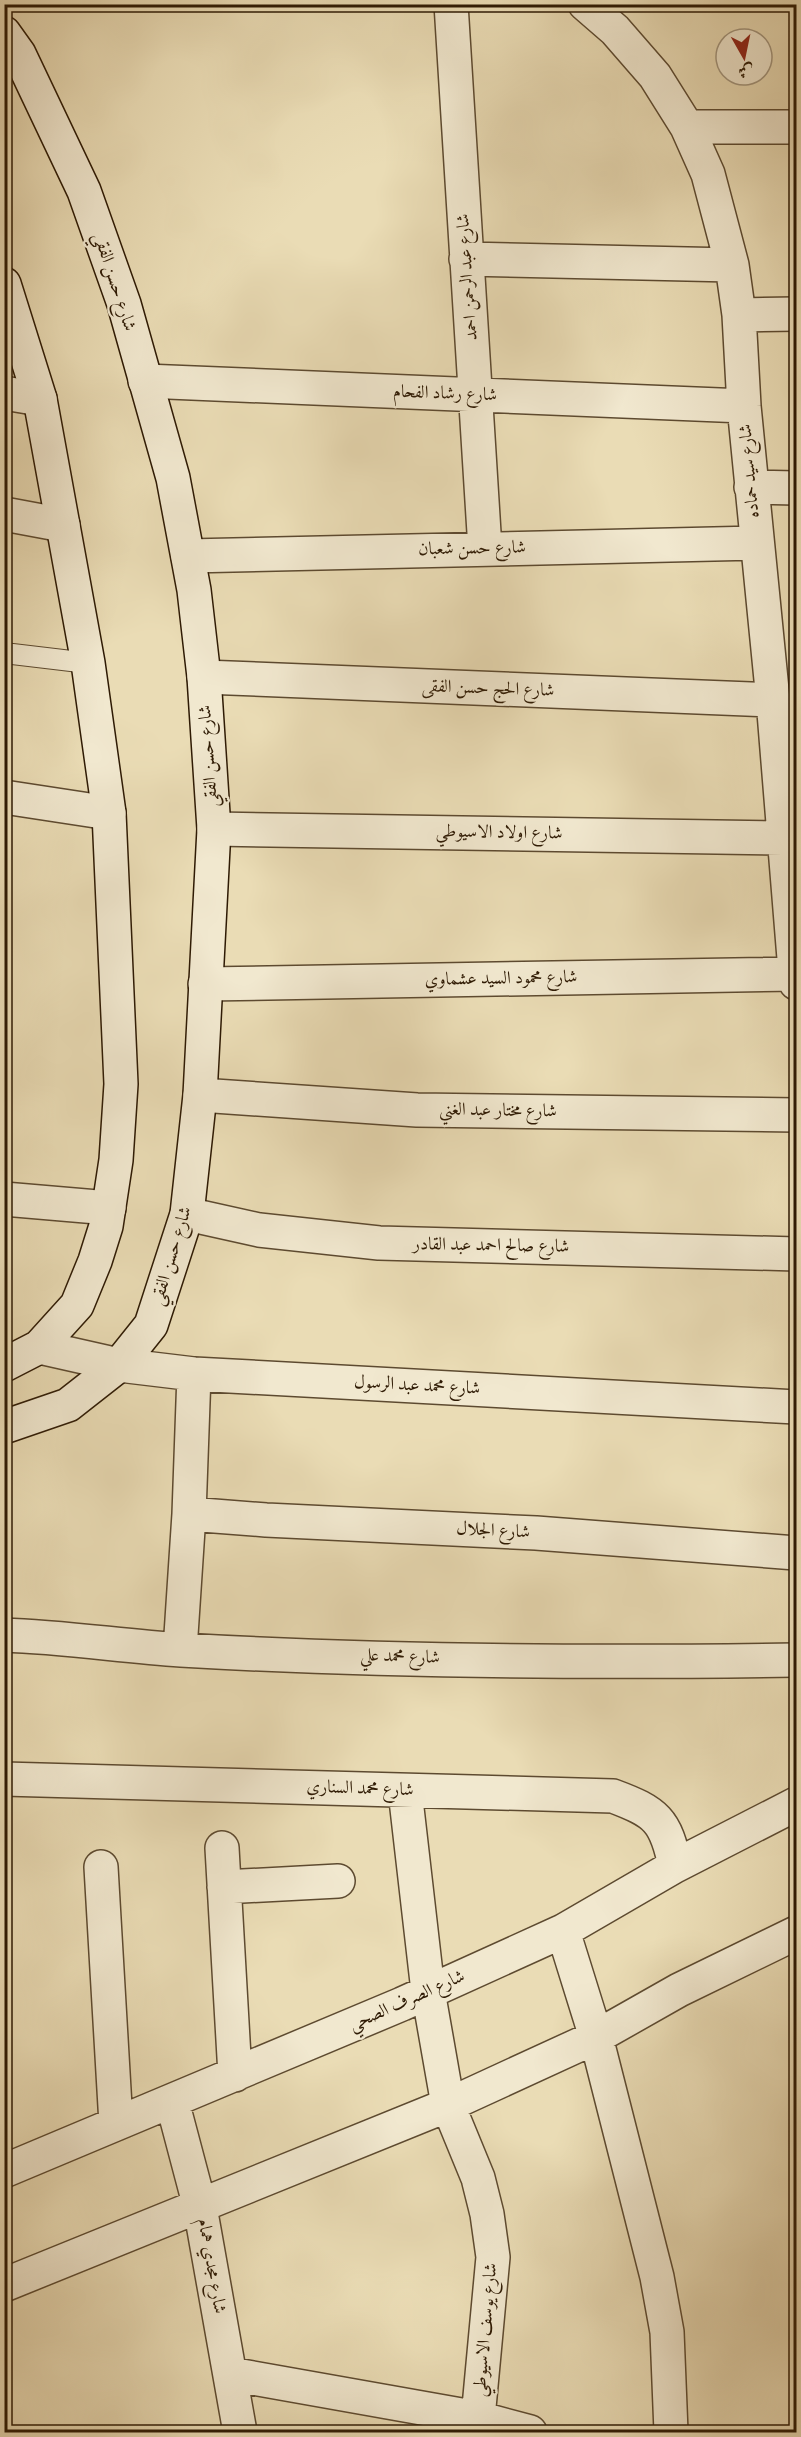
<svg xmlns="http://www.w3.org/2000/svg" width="801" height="2437" font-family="'IM FELL English',Amiri,serif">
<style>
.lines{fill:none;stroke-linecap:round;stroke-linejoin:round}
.lane-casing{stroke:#5d4a30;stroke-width:22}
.street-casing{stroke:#5d4a30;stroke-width:36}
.secondary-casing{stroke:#2e1a04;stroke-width:36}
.lane{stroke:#f1e8cf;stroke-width:20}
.street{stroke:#f1e8cf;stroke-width:33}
.secondary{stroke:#f1e8cf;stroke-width:33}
.labels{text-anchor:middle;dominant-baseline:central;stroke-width:4.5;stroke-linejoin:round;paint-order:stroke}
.street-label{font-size:18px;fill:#2e1a04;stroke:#f1e8cf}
</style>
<rect width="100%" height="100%" fill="#eadcb5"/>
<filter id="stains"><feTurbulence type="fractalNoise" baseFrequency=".00333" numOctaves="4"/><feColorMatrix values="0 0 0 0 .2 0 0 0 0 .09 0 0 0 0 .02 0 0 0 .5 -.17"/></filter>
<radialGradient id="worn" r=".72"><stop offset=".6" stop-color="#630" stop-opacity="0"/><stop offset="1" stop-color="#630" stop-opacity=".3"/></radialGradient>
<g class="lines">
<defs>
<path id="lane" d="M4,653L88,663"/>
<path id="street" d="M451,4L485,549
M585,4L615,30L655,76L687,127L708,174L732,265L739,315L744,406L773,700L796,983
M687,127H796
M466,259L732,265
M739,315L796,314
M145,381L744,406
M4,393L40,399
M751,487L796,488
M4,514L63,525
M188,556L757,543
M204,677L773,700
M4,797L109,813
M214,829L783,838
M205,984L796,974
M200,1095L417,1110L796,1115
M4,1199L109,1208
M187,1214L259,1230L379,1243L796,1254
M39,1347L119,1365L194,1374L796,1407
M189,1514L266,1520L536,1533L796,1553
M4,1635C63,1637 122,1646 181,1650C385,1662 591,1663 796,1660
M180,1650L189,1514L194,1374
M4,1779L613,1796C656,1812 666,1820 675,1866
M405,1791L428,1991L448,2105L478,2178L487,2214L493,2257L478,2418
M222,1848L235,2075
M101,1867L116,2124
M224,1887L338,1881
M563,1931L596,2037L657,2277L667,2332L671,2432
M172,2101L200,2207L240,2432
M4,2171L402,2004L563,1931L675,1866L796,1804
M4,2285L448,2105L596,2037L679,1990L796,1933
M230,2374L478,2418L530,2432"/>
<path id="secondary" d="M4,33L19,54L84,191L124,304L173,478L194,590L204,677L214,829L200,1095L187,1214L151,1325L119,1365L68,1405L4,1427
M4,284L40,399L88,663L109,813L121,1084L116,1160L106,1226L95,1261L77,1305L39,1347L4,1365"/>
</defs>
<use href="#lane" class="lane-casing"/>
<use href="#street" class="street-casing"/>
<use href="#secondary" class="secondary-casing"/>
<use href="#lane" class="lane"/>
<use href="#street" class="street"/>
<use href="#secondary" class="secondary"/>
</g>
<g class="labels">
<g class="street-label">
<text transform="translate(468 277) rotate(-94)">شارع عبد الرحمن احمد</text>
<text transform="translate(114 282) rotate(72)">شارع حسن الفقي</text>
<text transform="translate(445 394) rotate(2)">شارع رشاد الفحام</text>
<text transform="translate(750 471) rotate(-95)">شارع سيد حماده</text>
<text transform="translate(472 549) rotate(-1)">شارع حسن شعبان</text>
<text transform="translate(488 689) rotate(2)">شارع الحج حسن الفقى</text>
<text transform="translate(209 756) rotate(-94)">شارع حسن الفقي</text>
<text transform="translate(499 833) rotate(1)">شارع اولاد الاسيوطي</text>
<text transform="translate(501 979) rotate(-1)">شارع محمود السيد عشماوي</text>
<text transform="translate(498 1111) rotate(1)">شارع مختار عبد الغني</text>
<text transform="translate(491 1246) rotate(1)">شارع صالح احمد عبد القادر</text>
<text transform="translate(172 1256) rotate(-73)">شارع حسن الفقي</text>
<text transform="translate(417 1386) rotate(3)">شارع محمد عبد الرسول</text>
<text transform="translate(493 1531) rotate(3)">شارع الجلال</text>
<text transform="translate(400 1657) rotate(2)">شارع محمد علي</text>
<text transform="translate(360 1789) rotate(2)">شارع محمد السناري</text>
<text transform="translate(407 2001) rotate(-24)">شارع الصرف الصحي</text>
<text transform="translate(211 2266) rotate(80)">شارع مجدي همام</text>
<text transform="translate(486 2330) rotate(-85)">شارع يوسف الاسيوطي</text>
</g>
</g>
<rect width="801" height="2437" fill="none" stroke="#eadcb5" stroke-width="24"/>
<rect x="6" y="6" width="789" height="2425" fill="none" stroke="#2e1a04" stroke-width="3"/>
<rect x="12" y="12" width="777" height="2413" fill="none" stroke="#2e1a04" stroke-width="1.5"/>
<g transform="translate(744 57) rotate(171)"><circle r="28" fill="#f1e8cf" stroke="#a3967e" stroke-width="1.5"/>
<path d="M0-4.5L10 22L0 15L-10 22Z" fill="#8f2418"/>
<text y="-9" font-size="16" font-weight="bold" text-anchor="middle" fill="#2e1a04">ش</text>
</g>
<rect width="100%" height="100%" filter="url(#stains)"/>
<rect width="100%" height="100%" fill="url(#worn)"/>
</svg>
